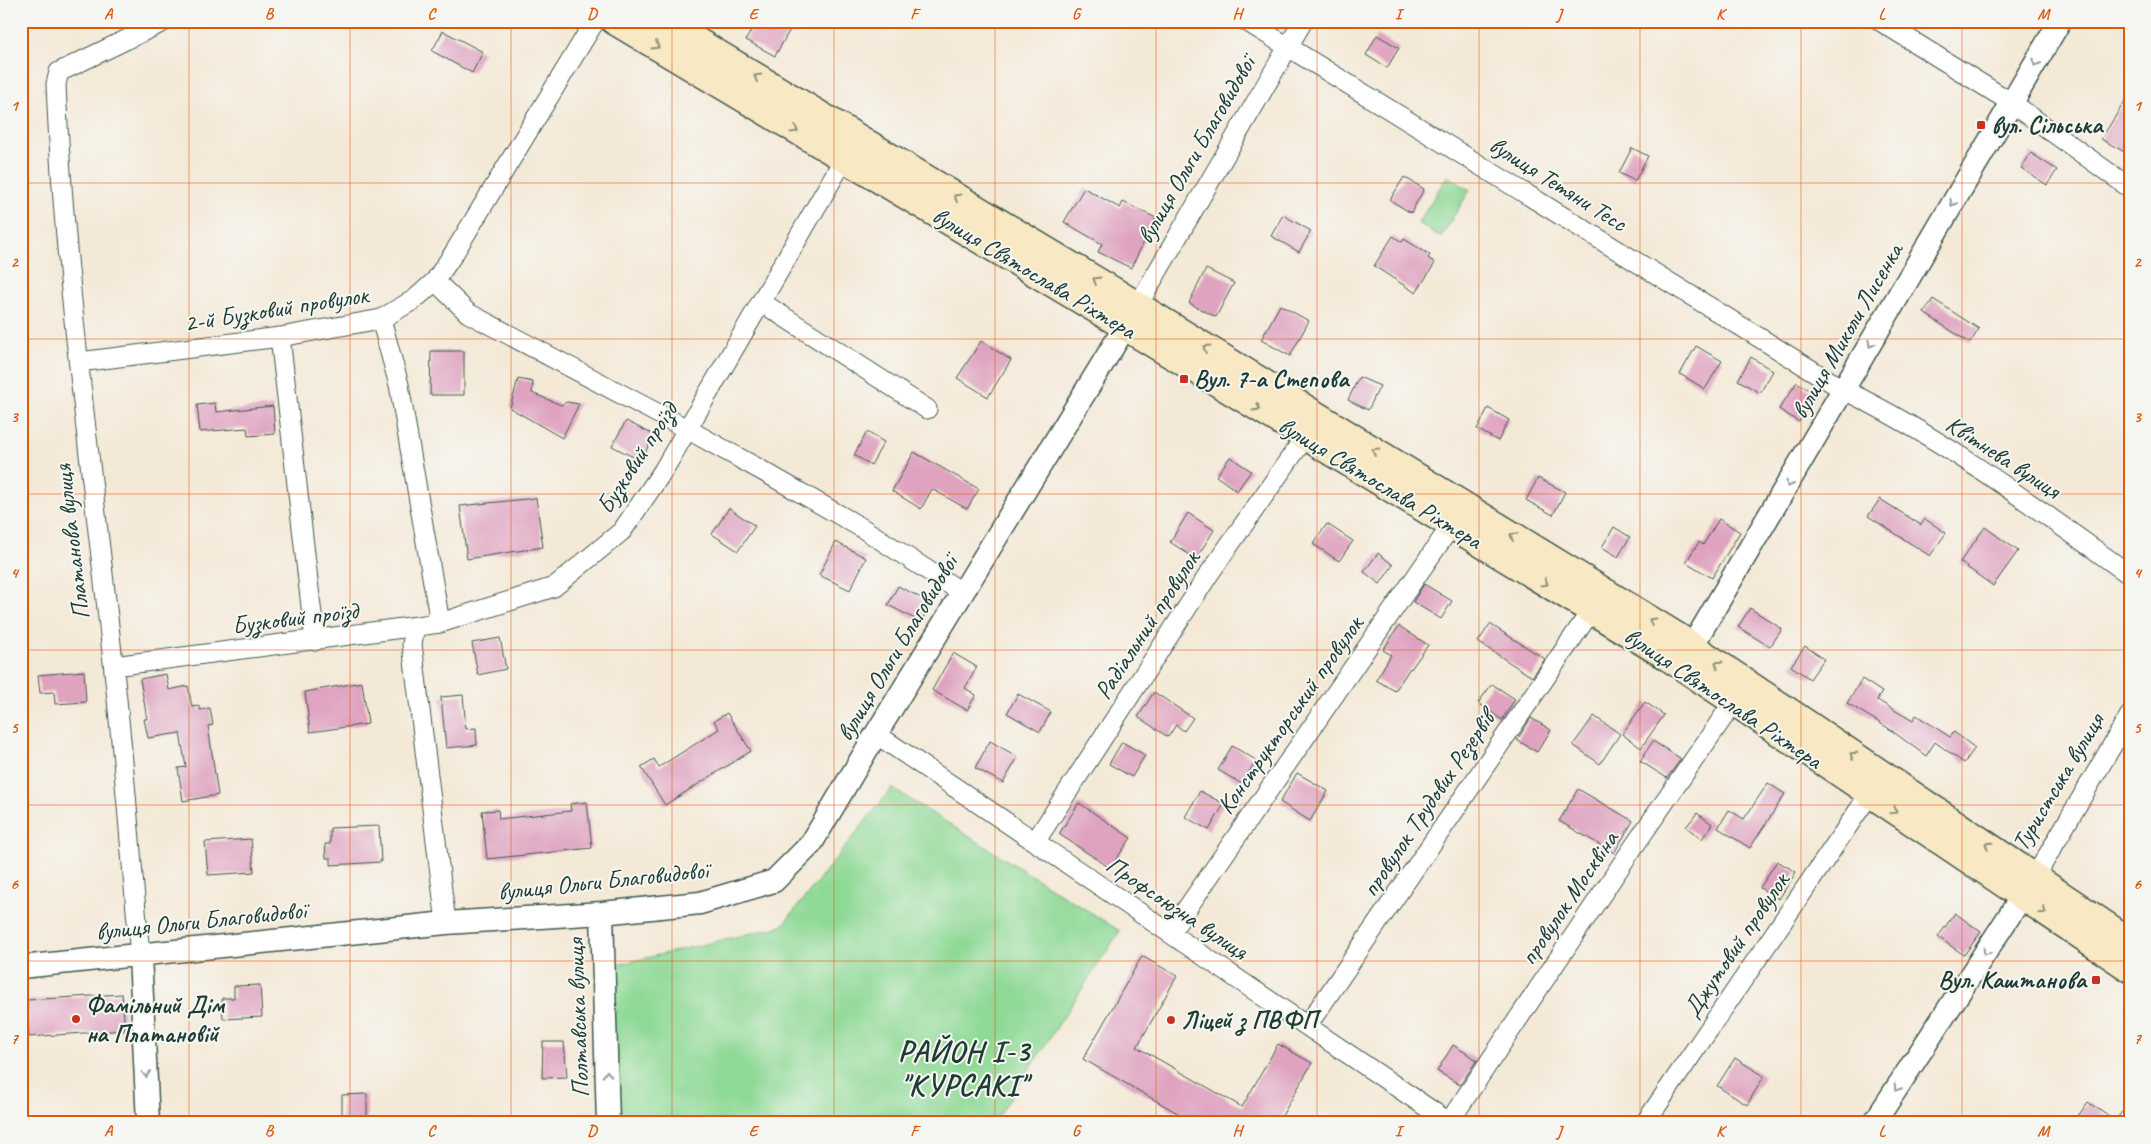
<svg xmlns="http://www.w3.org/2000/svg" width="2151" height="1144" font-family="Caveat,sans-serif">
<style>
.green{fill:#8fd996;stroke:#578b65}
.building{fill:#dfa3c0}
.lines{fill:none;stroke-linecap:round;stroke-linejoin:round}
.minor-casing{stroke:#3f574c;stroke-width:21}
.tertiary-casing{stroke:#3f574c;stroke-width:25}
.secondary-casing{stroke:#3f574c;stroke-width:29}
.minor{stroke:#fff;stroke-width:19}
.tertiary{stroke:#fff;stroke-width:22}
.secondary{stroke:#f8e8c3;stroke-width:26}
.oneway{stroke:#8c927c}
.oneway2{stroke:#8f9e9a}
.grid{fill:none;stroke:#de580e;stroke-width:1;stroke-opacity:0.55}
.poi-dot{fill:#c8321e;stroke:#f6f6f2;stroke-width:2}
.labels{text-anchor:middle;dominant-baseline:central;stroke-width:4;stroke-linejoin:round;paint-order:stroke}
.poi-label{font-size:25px;font-weight:bold;fill:#1f3d34;stroke:#f6f6f2;text-anchor:start}
.street-label{font-size:25px;fill:#1f3d34;stroke:#f6f6f2}
.district-label{font-size:30px;font-weight:bold;letter-spacing:1px;fill:#1f3d34;stroke:#f6f6f2}
.neatline{fill:none;stroke:#de580e;stroke-width:2}
.grid-label{font-size:16px;text-anchor:middle;font-weight:bold;fill:#de580e}
</style>
<rect width="100%" height="100%" fill="#f6f6f2"/>
<filter id="ink" filterUnits="userSpaceOnUse"><feTurbulence type="fractalNoise" baseFrequency=".02" numOctaves="2"/><feDisplacementMap in="SourceGraphic" scale="10" xChannelSelector="R" yChannelSelector="G"/><feConvolveMatrix kernelMatrix="1 2 1 2 8 2 1 2 1" color-interpolation-filters="sRGB"/></filter>
<filter id="wash" filterUnits="userSpaceOnUse"><feTurbulence type="fractalNoise" baseFrequency=".0096" numOctaves="4" result="noise"/><feDisplacementMap in="SourceGraphic" scale="20" xChannelSelector="R" yChannelSelector="G"/><feGaussianBlur stdDeviation="1.12" result="paint"/><feColorMatrix in="noise" values="0 0 0 0 0 0 0 0 0 0 0 0 0 0 0 0 0 1.4 0 .05"/><feComposite in="paint" operator="in"/></filter>
<g filter="url(#wash)">
<rect width="100%" height="100%" fill="#f4e9d7"/>
<path class="green" d="M1447,176L1470,190L1441,237L1418,223Z
M892,788L1120,931L994,1123H617L599,969L782,926Z"/>
<g id="blocks">
<path class="building" d="M756,21H795L775,56L746,40Z
M443,31L483,52L472,73L432,51Z
M1377,35L1399,48L1387,68L1366,55Z
M2130,93V155L2101,139Z
M1632,148L1648,156L1635,181L1619,173Z
M2031,153L2057,170L2047,185L2021,168Z
M1404,177L1424,189L1411,213L1390,200Z
M1084,188L1120,208L1123,202L1156,218L1131,268L1098,252L1102,244L1064,222Z
M1283,215L1311,231L1299,252L1271,236Z
M1393,236L1402,242L1404,239L1430,255L1428,258L1435,263L1416,293L1374,266Z
M1206,269L1234,283L1216,317L1189,303Z
M1933,299L1979,329L1970,343L1924,313Z
M1280,305L1309,321L1290,356L1261,340Z
M981,341L1011,360L988,397L957,378Z
M1696,346L1722,361L1705,389L1680,374Z
M431,351H464V395H430Z
M1751,357L1773,371L1760,393L1738,380Z
M1359,377L1380,386L1368,410L1348,400Z
M518,379L533,382L532,393L561,405L567,402L579,404L562,438L510,408Z
M1797,382L1816,395L1799,422L1779,409Z
M215,403L216,412L273,406L275,434L248,436L247,428L200,432L197,405Z
M1488,408L1509,420L1498,441L1477,429Z
M626,421L654,435L641,461L612,446Z
M867,432L884,442L871,465L854,455Z
M914,452L979,489L967,509L932,489L921,509L892,491Z
M1230,457L1251,471L1237,491L1216,476Z
M1538,478L1565,492L1553,515L1526,500Z
M536,498L543,547L467,559L460,506Z
M1880,499L1921,525L1925,519L1946,533L1930,556L1868,516Z
M729,508L755,526L738,551L712,534Z
M1188,513L1214,530L1196,559L1170,542Z
M1719,519L1740,532L1712,578L1686,562L1699,542L1703,545Z
M1327,524L1353,541L1339,561L1313,544Z
M1614,527L1630,537L1618,557L1602,547Z
M1985,527L2018,551L1993,586L1960,562Z
M836,542L866,558L850,590L819,575Z
M1378,553L1393,565L1380,584L1364,572Z
M1424,584L1452,601L1441,619L1413,602Z
M898,586L931,603L921,622L888,605Z
M1750,608L1782,629L1770,647L1738,627Z
M1490,624L1545,659L1532,677L1478,642Z
M1399,626L1428,645L1411,669L1410,668L1395,691L1376,680L1391,655L1383,650Z
M500,638L506,669L478,675L472,643Z
M1805,646L1824,659L1810,679L1791,666Z
M953,653L977,667L965,688L976,695L967,710L932,690Z
M84,671L86,702L55,704L54,692L40,693L38,675Z
M166,674L169,690L188,686L192,707L199,706L200,710L210,708L213,725L208,726L218,795L183,801L178,768L186,767L180,733L148,738L144,719H147L140,679Z
M1862,679L1882,692L1877,700L1913,721L1916,715L1950,737L1954,732L1975,748L1964,763L1935,742L1926,756L1888,728L1847,703Z
M362,682L368,724L310,732L305,692Z
M1492,684L1515,699L1502,720L1478,703Z
M1154,692L1193,718L1184,731L1176,725L1168,737L1138,717Z
M1018,694L1051,712L1040,732L1007,713Z
M463,695L466,729L476,728L477,745L446,748L441,697Z
M1645,702L1664,715L1641,748L1622,734Z
M727,713L751,751L665,805L641,767L654,759L659,767L719,729L714,721Z
M1594,716L1620,734L1600,764L1573,745Z
M1531,718L1551,730L1537,752L1517,740Z
M990,741L1018,757L1003,783L975,768Z
M1653,741L1681,759L1667,778L1640,761Z
M1122,742L1145,755L1132,777L1109,764Z
M1232,746L1256,760L1242,784L1218,770Z
M1297,773L1328,791L1310,821L1280,802Z
M1768,783L1785,794L1750,848L1718,828L1729,810L1744,819Z
M1578,789L1633,821L1614,853L1559,821Z
M1200,791L1224,804L1209,830L1185,817Z
M587,802L592,848L487,859L482,811L498,810L499,819L571,811L570,804Z
M1079,803L1131,838L1110,868L1059,834Z
M1697,813L1712,824L1702,839L1686,827Z
M379,826L381,862L331,865V858H326L325,844H330V828Z
M251,839L254,872L208,875L205,842Z
M1777,861L1796,872L1779,899L1760,888Z
M1955,913L1981,932L1964,955L1938,937Z
M1142,956L1177,976L1137,1047L1242,1107L1278,1044L1312,1063L1278,1123H1195L1083,1059Z
M260,985L262,1017L223,1019L222,998H234V986Z
M122,994L125,1030L29,1037L27,1000Z
M543,1042H564L567,1077L542,1078Z
M1453,1045L1477,1060L1460,1085L1437,1071Z
M1735,1058L1764,1076L1747,1105L1717,1086Z
M367,1094V1122H342V1095Z
M2088,1102L2115,1121V1123H2073Z"/>
</g>
</g>
<g filter="url(#ink)">
<use href="#blocks" fill-opacity="0" stroke="#3f574c" stroke-width="1"/>
<g class="lines">
<defs>
<path id="minor" d="M1246,21L1844,390C1945,439 2039,510 2130,575
M1880,21L2012,103L2130,188
M435,281L468,313L687,429L768,474L862,528L963,593
M761,302L844,159
M1138,305L1303,21
M381,319L399,385L440,623
M280,337L315,641
M79,362L280,337L381,319L415,299L435,281L454,253L595,21
M415,627L412,644L446,923
M114,666L440,623L554,587L622,531L663,471L761,302L927,409
M876,734L1450,1123
M1035,842L1209,574L1305,437
M2035,877L2130,715
M1170,933L1451,526
M140,955C131,858 124,759 113,662C92,469 64,277 56,84L59,72L165,21
M1307,1026L1591,611
M1449,1122L1628,855L1733,703
M1645,1123L1869,795
M2126,1123L2130,1118"/>
<path id="tertiary" d="M1684,660L2060,21
M602,913L608,1123
M140,955L148,1123
M21,967L446,923L602,913L700,903L774,881L811,844L876,734L1125,327
M1874,1123L2032,881"/>
<path id="secondary" d="M614,21L1125,327L1664,655L2130,969
M664,21L1116,292L1676,635L2130,941"/>
</defs>
<use href="#minor" class="minor-casing"/>
<use href="#tertiary" class="tertiary-casing"/>
<use href="#secondary" class="secondary-casing"/>
<use href="#minor" class="minor"/>
<use href="#tertiary" class="tertiary"/>
<use href="#secondary" class="secondary"/>
</g>
<defs><path id="oneway-chevron" d="M-2-3.5L2.5 0L-2 3.5" fill="none" stroke-width="1.6" stroke-linecap="round" stroke-linejoin="round" transform="scale(1.25)"/></defs>
<g class="oneway">
<use href="#oneway-chevron" transform="translate(656 46) rotate(31)"/>
<use href="#oneway-chevron" transform="translate(757 77) rotate(-149)"/>
<use href="#oneway-chevron" transform="translate(795 130) rotate(31)"/>
<use href="#oneway-chevron" transform="translate(957 197) rotate(-149)"/>
<use href="#oneway-chevron" transform="translate(1096 280) rotate(-149)"/>
<use href="#oneway-chevron" transform="translate(1206 348) rotate(-148)"/>
<use href="#oneway-chevron" transform="translate(1257 408) rotate(31)"/>
<use href="#oneway-chevron" transform="translate(1375 451) rotate(-148)"/>
<use href="#oneway-chevron" transform="translate(1513 536) rotate(-148)"/>
<use href="#oneway-chevron" transform="translate(1545 583) rotate(31)"/>
<use href="#oneway-chevron" transform="translate(1652 621) rotate(-148)"/>
<use href="#oneway-chevron" transform="translate(1718 664) rotate(-146)"/>
<use href="#oneway-chevron" transform="translate(1853 755) rotate(-146)"/>
<use href="#oneway-chevron" transform="translate(1894 811) rotate(34)"/>
<use href="#oneway-chevron" transform="translate(1988 845) rotate(-146)"/>
<use href="#oneway-chevron" transform="translate(2043 911) rotate(34)"/>
</g>
<g class="oneway2">
<use href="#oneway-chevron" transform="translate(2036 63) rotate(121)"/>
<use href="#oneway-chevron" transform="translate(1953 203) rotate(120)"/>
<use href="#oneway-chevron" transform="translate(1871 344) rotate(120)"/>
<use href="#oneway-chevron" transform="translate(1789 484) rotate(120)"/>
<use href="#oneway-chevron" transform="translate(1986 952) rotate(123)"/>
<use href="#oneway-chevron" transform="translate(146 1074) rotate(87)"/>
<use href="#oneway-chevron" transform="translate(607 1074) rotate(-92)"/>
<use href="#oneway-chevron" transform="translate(1897 1088) rotate(123)"/>
</g>
</g>
<path class="grid" d="M189,21V1123M350,21V1123M511,21V1123M672,21V1123M834,21V1123M995,21V1123M1156,21V1123M1317,21V1123M1479,21V1123M1640,21V1123M1801,21V1123M1962,21V1123M21,183H2130M21,339H2130M21,494H2130M21,650H2130M21,805H2130M21,961H2130"/>
<g class="poi-dot">
<rect x="1976" y="120" width="10" height="10" rx="2.5"/>
<rect x="1179" y="374" width="10" height="10" rx="2.5"/>
<rect x="2091" y="975" width="10" height="10" rx="2.5"/>
<circle cx="76" cy="1019" r="5"/>
<circle cx="1171" cy="1020" r="5"/>
</g>
<g class="labels">
<g class="poi-label">
<text x="1991" y="125">вул. Сiльська</text>
<text x="1194" y="379">Вул. 7-а Степова</text>
<text x="2086" y="980" text-anchor="end">Вул. Каштанова</text>
<text x="86" y="1005">Фамільний Дім<tspan x="86" dy="29">на Платановій</tspan></text>
<text x="1181" y="1020">Ліцей з ПВФП</text>
</g>
<g class="street-label">
<text transform="translate(1196 150) rotate(-60)">вулиця Ольги Благовидової</text>
<text transform="translate(1558 184) rotate(32)">вулиця Тетяни Тесс</text>
<text transform="translate(1034 273) rotate(31)">вулиця Святослава Ріхтера</text>
<text transform="translate(276 309) rotate(-9)">2-й Бузковий провулок</text>
<text transform="translate(1847 331) rotate(-60)">вулиця Миколи Лисенка</text>
<text transform="translate(2003 457) rotate(33)">Квітнева вулиця</text>
<text transform="translate(637 458) rotate(-57)">Бузковий проїзд</text>
<text transform="translate(1380 483) rotate(31)">вулиця Святослава Ріхтера</text>
<text transform="translate(72 542) rotate(-97)">Платанова вулиця</text>
<text transform="translate(295 618) rotate(-7)">Бузковий проїзд</text>
<text transform="translate(1147 625) rotate(-57)">Радіальний провулок</text>
<text transform="translate(897 648) rotate(-59)">вулиця Ольги Благовидової</text>
<text transform="translate(1723 698) rotate(34)">вулиця Святослава Ріхтера</text>
<text transform="translate(1290 715) rotate(-55)">Конструкторський провулок</text>
<text transform="translate(2058 782) rotate(-59)">Туристська вулиця</text>
<text transform="translate(1428 804) rotate(-56)">провулок Трудових Резервів</text>
<text transform="translate(603 881) rotate(-6)">вулиця Ольги Благовидової</text>
<text transform="translate(1569 898) rotate(-56)">провулок Москвіна</text>
<text transform="translate(1177 908) rotate(34)">Профсоюзна вулиця</text>
<text transform="translate(201 921) rotate(-6)">вулиця Ольги Благовидової</text>
<text transform="translate(1736 945) rotate(-56)">Джутовий провулок</text>
<text transform="translate(578 1018) rotate(-92)">Полтавська вулиця</text>
</g>
<g class="district-label">
<text x="964" y="1051">РАЙОН І-3<tspan x="964" dy="34">"КУРСАКІ"</tspan></text>
</g>
</g>
<rect width="2151" height="1144" fill="none" stroke="#f6f6f2" stroke-width="55"/>
<rect x="28" y="28" width="2096" height="1088" class="neatline"/>
<g class="grid-label">
<text x="108" y="19">A</text>
<text x="269" y="19">B</text>
<text x="431" y="19">C</text>
<text x="592" y="19">D</text>
<text x="753" y="19">E</text>
<text x="914" y="19">F</text>
<text x="1076" y="19">G</text>
<text x="1237" y="19">H</text>
<text x="1398" y="19">I</text>
<text x="1559" y="19">J</text>
<text x="1720" y="19">K</text>
<text x="1882" y="19">L</text>
<text x="2043" y="19">M</text>
<text x="14" y="111">1</text>
<text x="2137" y="111">1</text>
<text x="14" y="267">2</text>
<text x="2137" y="267">2</text>
<text x="14" y="422">3</text>
<text x="2137" y="422">3</text>
<text x="14" y="578">4</text>
<text x="2137" y="578">4</text>
<text x="14" y="733">5</text>
<text x="2137" y="733">5</text>
<text x="14" y="889">6</text>
<text x="2137" y="889">6</text>
<text x="14" y="1044">7</text>
<text x="2137" y="1044">7</text>
<text x="108" y="1136">A</text>
<text x="269" y="1136">B</text>
<text x="431" y="1136">C</text>
<text x="592" y="1136">D</text>
<text x="753" y="1136">E</text>
<text x="914" y="1136">F</text>
<text x="1076" y="1136">G</text>
<text x="1237" y="1136">H</text>
<text x="1398" y="1136">I</text>
<text x="1559" y="1136">J</text>
<text x="1720" y="1136">K</text>
<text x="1882" y="1136">L</text>
<text x="2043" y="1136">M</text>
</g>
</svg>
